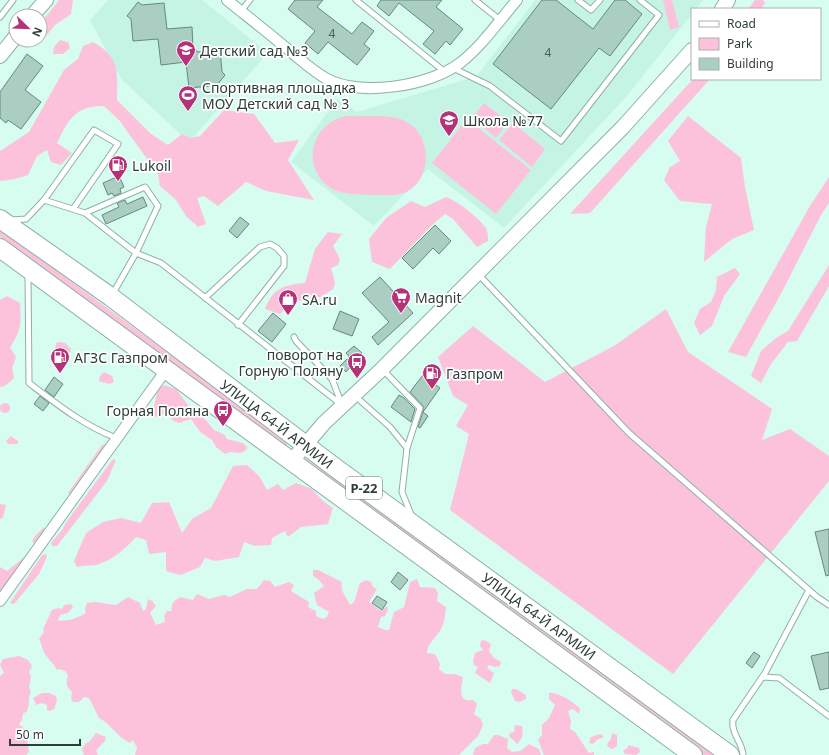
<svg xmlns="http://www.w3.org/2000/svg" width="829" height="755" font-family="'Noto Sans',sans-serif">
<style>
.built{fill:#c6f4e4}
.green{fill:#fdc2db}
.building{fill:#aacec2;stroke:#66887d}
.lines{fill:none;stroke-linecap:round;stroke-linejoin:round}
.lane-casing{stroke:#8eb1a5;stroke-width:7}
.street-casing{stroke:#8eb1a5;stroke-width:12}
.secondary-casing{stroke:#8eb1a5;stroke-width:16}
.highway-casing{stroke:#8eb1a5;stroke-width:20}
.lane{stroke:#fff;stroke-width:5}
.street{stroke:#fff;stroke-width:10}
.secondary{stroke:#fff;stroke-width:14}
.highway{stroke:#fff;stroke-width:18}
.labels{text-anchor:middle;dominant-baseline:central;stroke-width:3.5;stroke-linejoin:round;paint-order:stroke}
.number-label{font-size:12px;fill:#4d615a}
.shield{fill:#fff;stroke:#6d7774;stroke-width:1}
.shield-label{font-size:13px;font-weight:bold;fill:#2e3d38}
.poi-label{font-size:14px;fill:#2e3d38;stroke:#fff;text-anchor:start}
.street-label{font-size:14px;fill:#2e3d38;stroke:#fff}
</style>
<rect width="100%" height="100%" fill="#d7fcf0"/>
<path class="built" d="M108,0H202L268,53L189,142L122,80L90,20Z
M535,0H703L696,9H692V14L627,96L504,228L428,169L374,226L291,162L338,98L357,112L477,76Z"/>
<path class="green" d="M59,0H73L71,14L55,25L47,35L40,38V24Z
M663,0H672L679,27L670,30Z
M755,0H763L765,3L761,9H748Z
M60,40L68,42L70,48L63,54H53L54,47Z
M93,42C121,58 117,71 117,100L151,134L168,145L182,134L190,138L200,136L224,110L254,114L275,143L299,140L288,160L314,200L266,191L246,182L218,206L204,196L197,198L206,224L198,227L186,216L176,200L160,186L158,174L119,120L104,106C76,105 68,120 57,143L72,153L61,165L51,162L47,150L37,156L28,175L15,179L0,181V151L29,132L64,70L78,59L83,46Z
M693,79H710L590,213L570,214Z
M484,103L508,122L496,138L472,118Z
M346,116C362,117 389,114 403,120C439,136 430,196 392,195C377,195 344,196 332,189C300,170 310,123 346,116Z
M688,116L741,158L745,187L754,230L732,239L704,262L706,227L712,204L680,201L664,180L670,167L680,161L668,141Z
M467,119L531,170L496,214L432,163Z
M513,123L545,149L532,167L499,140Z
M829,177V203L821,215L784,288L746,357L728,352L810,206Z
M446,197C459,202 478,217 486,228C488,232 488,237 488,241L477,247L453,219L445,214L432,225L390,269L372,262L369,239L386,218L411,201L425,207Z
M0,229L289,442L286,446L0,237Z
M328,232L342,234L333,246L340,259L338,265L331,268L335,283L333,289L321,297L293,302L280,314L265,309C273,288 284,285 305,283L315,249Z
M829,265V286L797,341L788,342L771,364L761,383L751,376L761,351L776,338L788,331Z
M735,268L740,274L724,296L712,326L700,335L694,323L700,309L711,302L716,290L717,277Z
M7,296L20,303C21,323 22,330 10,347L16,357L12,368L14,378L5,386L0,387V300Z
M666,309L688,352L772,409L762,440L790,429L829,456V481L673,674L450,510L469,434L456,426L468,405L453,396L438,357L473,326L545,382L614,346Z
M57,342L65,343L71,349L70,352L65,354L55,348Z
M104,372L112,376L114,382L109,384L99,381L100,376Z
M164,385L176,389L194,413L205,419L214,430L225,435L227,439L243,443L247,447L246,450L241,453L230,452L225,454L216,447L212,440L200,432L191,419L179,423L172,420L166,411L160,418L154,416C153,412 156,392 159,389C160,388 163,386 164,385Z
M0 408a5 5 0 1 1 10 0a5 5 0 1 1-10 0Z
M11,436L19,442L17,444H8L6,441Z
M106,444L73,492L70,494L68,493L102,445Z
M305,454L715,755H704L307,460Z
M113,459L116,460L107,481L57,546H52L51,543L62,530L67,521Z
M247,465L259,476L267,490L278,484L283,490L296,483L312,489L323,501L333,508L328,524L301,527L288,537L285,531L272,538L271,545L255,546L244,542L239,557L215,561L205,558L200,567L180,575L166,571V552L149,554L146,540L136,537C125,549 113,560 96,565C90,566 84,565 77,567L74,561L86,533L103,522L121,518L141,523L152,503L169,502L182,533L192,519L211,508L233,466Z
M0,504L6,505L3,518L0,519Z
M44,527L45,530L34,543L32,541L35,536Z
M46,554L47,557L39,574L14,604L10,603L42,555Z
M23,558L21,566L0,595V567L7,571Z
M313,570H318L342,582C340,592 346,596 350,605L354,602L360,583L366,580L371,582L373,587L377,589L369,602L381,611L387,606L388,610L385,616L381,617L378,627L385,630H389L394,612L404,607L410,582L417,579L420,587L435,588L438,593L437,601L446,607C445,615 445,622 441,629C436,638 427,643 427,653L435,654L440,664L439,669L445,674H454L463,677C461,687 457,703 473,700L477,704L474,714L481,719L483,725L478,736L459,755H135L137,748L133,740L130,743C117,737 111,724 99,718L89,698L84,697L79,702H73L71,698L72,692C66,686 66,683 68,675L65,671L60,669L57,670C54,664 49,660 45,654C42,650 42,644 39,639L44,632L43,629L52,610L58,608L62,609L64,605L71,604L73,607L68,613L60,615L58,620C68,622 77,618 86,613L85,609L87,603L95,602L116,605L128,597L140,603L143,611L146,609L148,599L152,601L156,606L150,613L156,625L165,622L164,616L167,611H172C170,604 174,601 180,597L193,600L197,594L209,599L224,595L230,597L247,589H257L264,580L270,581L275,587L289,582L294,585L291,591L309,602L308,607L316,611V616L323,619L327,617L329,612L317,605L314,593L324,586L318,579L313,576Z
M484,640L491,644L489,651L494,658L501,662L500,666L495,667L489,665L487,668L494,673L490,683L475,673L478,667L474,665L473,661L475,653L483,650L480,646L481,641Z
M19,656L28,660L32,666L29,672L31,676L29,688L31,691C28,698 30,704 27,711L23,714L22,720L19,724L25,729L29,752L26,755H0V676L4,673L0,665L3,659Z
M512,689H516L526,695V699L519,702L515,701L511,692Z
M42,693H49L56,696L57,701L54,709L50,711L47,710V705L42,703L36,705L33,698Z
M549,693C556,691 576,703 580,709L579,714L573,709L568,711L571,721L570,729L575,732L589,753L594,752V755H544L538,740L542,735V725L549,718L555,705L549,699Z
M515,725L522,726C523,735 523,738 517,744L509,736L510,733L514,732Z
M96,733L106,737L105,741L96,750L98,755H84L82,749L86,743L89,742Z
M612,733L617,735V746L613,749L608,747L607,744L611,739Z
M600,734L604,736L602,738L598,739L593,744L589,743L591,737Z
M494,735H498L508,739L507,748L512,752L520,751L529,744L539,749L541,755H473L475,748L483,744H488Z
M629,745L639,748L640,752L636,755L625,754L623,751L627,748Z"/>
<path class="building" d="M295,0H323L317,7L352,34L362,22L374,31L364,44L370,49L357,65L328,42L318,54L305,43L315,31L288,9Z
M381,0H442L436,7L463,29L450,45L446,41L435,54L423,44L434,31L399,3L389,16L377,6Z
M542,0H556L593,29L615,0H625L642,14L610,56L599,48L551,109L493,64Z
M138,2L142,5L164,3L167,29L192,27L193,48L198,52L220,50L222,72L225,75L214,89L210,86L189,88L186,62L161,65L158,39L133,41L131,19L127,16Z
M27,54L43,66L25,90L41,102L21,129L8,120L6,123L0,118V92Z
M119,176L124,187L120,189L121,193L114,196L112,193L108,195L103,183Z
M143,197L147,206L106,224L102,215L119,207L117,203L125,200L127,204Z
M240,217L249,224L237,238L229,231Z
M435,225L451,241L439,254L433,248L413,269L402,258Z
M380,277L413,313L378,345L372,337L389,322L362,293Z
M340,311L359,319L352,336L333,329Z
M273,313L286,324L272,342L258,331Z
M354,346L362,353L353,361L346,353Z
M347,359L352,365L346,372L340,366Z
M423,375L440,388L423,412V406L410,392Z
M54,377L63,384L54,397L45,390Z
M399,395L404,398L415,409L411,422L391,407Z
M40,396L49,403L43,411L34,404Z
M423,412L428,416L420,428L418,427Z
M829,529V575L826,576L815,532Z
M398,572L408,580L400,590L391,582Z
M377,596L387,602L382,610L372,603Z
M754,652L760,656L752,668L746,663Z
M829,652V688L820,690L811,656Z"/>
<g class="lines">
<defs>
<path id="lane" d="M356,0L445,72
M475,0L500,20
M578,0L591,10L600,0
M241,11L250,0
M0,17L13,0
M453,68L490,86L561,141L659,15L640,0
M44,200L94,130L118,144L73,209
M85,213L145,187L158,206L136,253L161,263L342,405L332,379L296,341L294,337
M11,220L26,219L44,200L85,213L136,253L112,295
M28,274L29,383C58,405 83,425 116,438
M478,274L629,433L817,597L829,605
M205,298L260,247L270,244L277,248L284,256V266L238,325
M383,370L420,408L407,448L402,492L412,517
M354,395L390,427L407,448
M763,677L779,678L829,716
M743,755C742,741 731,734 733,720L765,673L809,590"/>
<path id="street" d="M227,0C248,17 270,34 291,52C302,61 314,72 327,79C361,97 430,86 460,63C482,46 499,21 517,0
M0,601L166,370"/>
<path id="secondary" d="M722,9L728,0
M32,16L46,0
M0,56L16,36
M291,462L324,423L382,369L623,127L692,50"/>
<path id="highway" d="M0,219L111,297L333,466L730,755
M0,248L693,755"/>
</defs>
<use href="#lane" class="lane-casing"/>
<use href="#street" class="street-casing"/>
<use href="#secondary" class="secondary-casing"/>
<use href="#highway" class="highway-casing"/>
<use href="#lane" class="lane"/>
<use href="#street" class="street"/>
<use href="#secondary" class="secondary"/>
<use href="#highway" class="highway"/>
</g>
<defs>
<symbol id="school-pin" viewBox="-11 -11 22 30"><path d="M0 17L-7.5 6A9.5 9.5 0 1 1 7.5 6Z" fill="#b53278" stroke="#fff"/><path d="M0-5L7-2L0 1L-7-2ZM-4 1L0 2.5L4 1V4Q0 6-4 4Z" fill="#fff"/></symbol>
<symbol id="stadium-pin" viewBox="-11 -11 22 30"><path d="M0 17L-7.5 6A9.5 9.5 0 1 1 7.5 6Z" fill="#b53278" stroke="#fff"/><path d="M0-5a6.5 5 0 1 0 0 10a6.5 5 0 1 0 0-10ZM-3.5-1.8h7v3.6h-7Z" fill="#fff"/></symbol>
<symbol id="fuel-pin" viewBox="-11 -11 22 30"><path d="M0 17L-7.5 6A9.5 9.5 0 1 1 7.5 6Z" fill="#b53278" stroke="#fff"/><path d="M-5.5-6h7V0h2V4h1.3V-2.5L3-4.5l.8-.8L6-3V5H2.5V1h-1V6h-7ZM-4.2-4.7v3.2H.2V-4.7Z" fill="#fff"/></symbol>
<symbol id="supermarket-pin" viewBox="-11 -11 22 30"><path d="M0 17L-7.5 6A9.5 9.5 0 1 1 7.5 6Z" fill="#b53278" stroke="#fff"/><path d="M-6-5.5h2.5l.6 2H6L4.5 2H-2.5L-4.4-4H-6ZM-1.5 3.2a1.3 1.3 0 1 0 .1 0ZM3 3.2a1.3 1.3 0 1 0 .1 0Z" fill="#fff"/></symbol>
<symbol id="shop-pin" viewBox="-11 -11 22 30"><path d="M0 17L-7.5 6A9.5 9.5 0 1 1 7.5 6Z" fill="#b53278" stroke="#fff"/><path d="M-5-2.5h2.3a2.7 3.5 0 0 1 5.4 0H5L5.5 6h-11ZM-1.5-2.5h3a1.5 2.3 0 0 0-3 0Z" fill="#fff"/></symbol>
<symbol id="bus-pin" viewBox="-11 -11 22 30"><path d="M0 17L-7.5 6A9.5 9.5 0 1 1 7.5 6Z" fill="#b53278" stroke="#fff"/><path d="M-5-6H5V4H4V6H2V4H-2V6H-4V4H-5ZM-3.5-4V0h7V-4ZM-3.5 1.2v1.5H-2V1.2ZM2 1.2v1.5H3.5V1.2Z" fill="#fff"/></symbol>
</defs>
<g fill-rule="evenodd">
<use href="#school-pin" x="175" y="39" width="22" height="30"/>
<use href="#stadium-pin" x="177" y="84" width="22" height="30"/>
<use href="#school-pin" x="438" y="109" width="22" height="30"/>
<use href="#fuel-pin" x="107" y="154" width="22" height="30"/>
<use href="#supermarket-pin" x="390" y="286" width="22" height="30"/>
<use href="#shop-pin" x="277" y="288" width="22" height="30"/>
<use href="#fuel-pin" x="49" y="346" width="22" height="30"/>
<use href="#bus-pin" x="346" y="351" width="22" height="30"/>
<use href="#fuel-pin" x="421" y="362" width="22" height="30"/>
<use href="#bus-pin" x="212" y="399" width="22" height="30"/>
</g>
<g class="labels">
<g class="number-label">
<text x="332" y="33">4</text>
<text x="548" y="52">4</text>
</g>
<rect class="shield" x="346" y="477" width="36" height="22" rx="3"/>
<g class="shield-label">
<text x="364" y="488">Р-22</text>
</g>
<g class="poi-label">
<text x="200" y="50">Детский сад №3</text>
<text x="202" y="87">Спортивная площадка<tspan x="202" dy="16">МОУ Детский сад № 3</tspan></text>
<text x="463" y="120">Школа №77</text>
<text x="132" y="165">Lukoil</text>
<text x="415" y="297">Magnit</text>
<text x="302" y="299">SA.ru</text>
<text x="343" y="354" text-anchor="end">поворот на<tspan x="343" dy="16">Горную Поляну</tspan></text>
<text x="74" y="357">АГЗС Газпром</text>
<text x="446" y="373">Газпром</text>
<text x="209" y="410" text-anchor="end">Горная Поляна</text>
</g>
<g class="street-label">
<text transform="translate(277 424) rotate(37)">УЛИЦА 64-Й АРМИИ</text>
<text transform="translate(539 616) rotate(36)">УЛИЦА 64-Й АРМИИ</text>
</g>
</g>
<rect x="691" y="8" width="130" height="72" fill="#ffffff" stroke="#abb1af"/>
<rect x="699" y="21" width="20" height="6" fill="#ffffff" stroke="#abb1af"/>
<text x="727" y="28" font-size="12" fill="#2e3d38">Road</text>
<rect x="699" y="38" width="20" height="12" fill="#fdc2db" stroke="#abb1af"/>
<text x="727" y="48" font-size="12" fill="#2e3d38">Park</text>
<rect x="699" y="58" width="20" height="12" fill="#aacec2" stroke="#abb1af"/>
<text x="727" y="68" font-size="12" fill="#2e3d38">Building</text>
<g transform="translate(28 28) rotate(113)"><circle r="19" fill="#ffffff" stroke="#abb1af"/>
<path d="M0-3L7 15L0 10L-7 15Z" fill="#b53278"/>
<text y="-6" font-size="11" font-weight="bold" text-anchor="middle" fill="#2e3d38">N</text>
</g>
<path d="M10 739v6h70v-6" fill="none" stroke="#2e3d38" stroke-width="2"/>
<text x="16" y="739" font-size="12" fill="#2e3d38" stroke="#ffffff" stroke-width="3" paint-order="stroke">50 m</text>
</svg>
